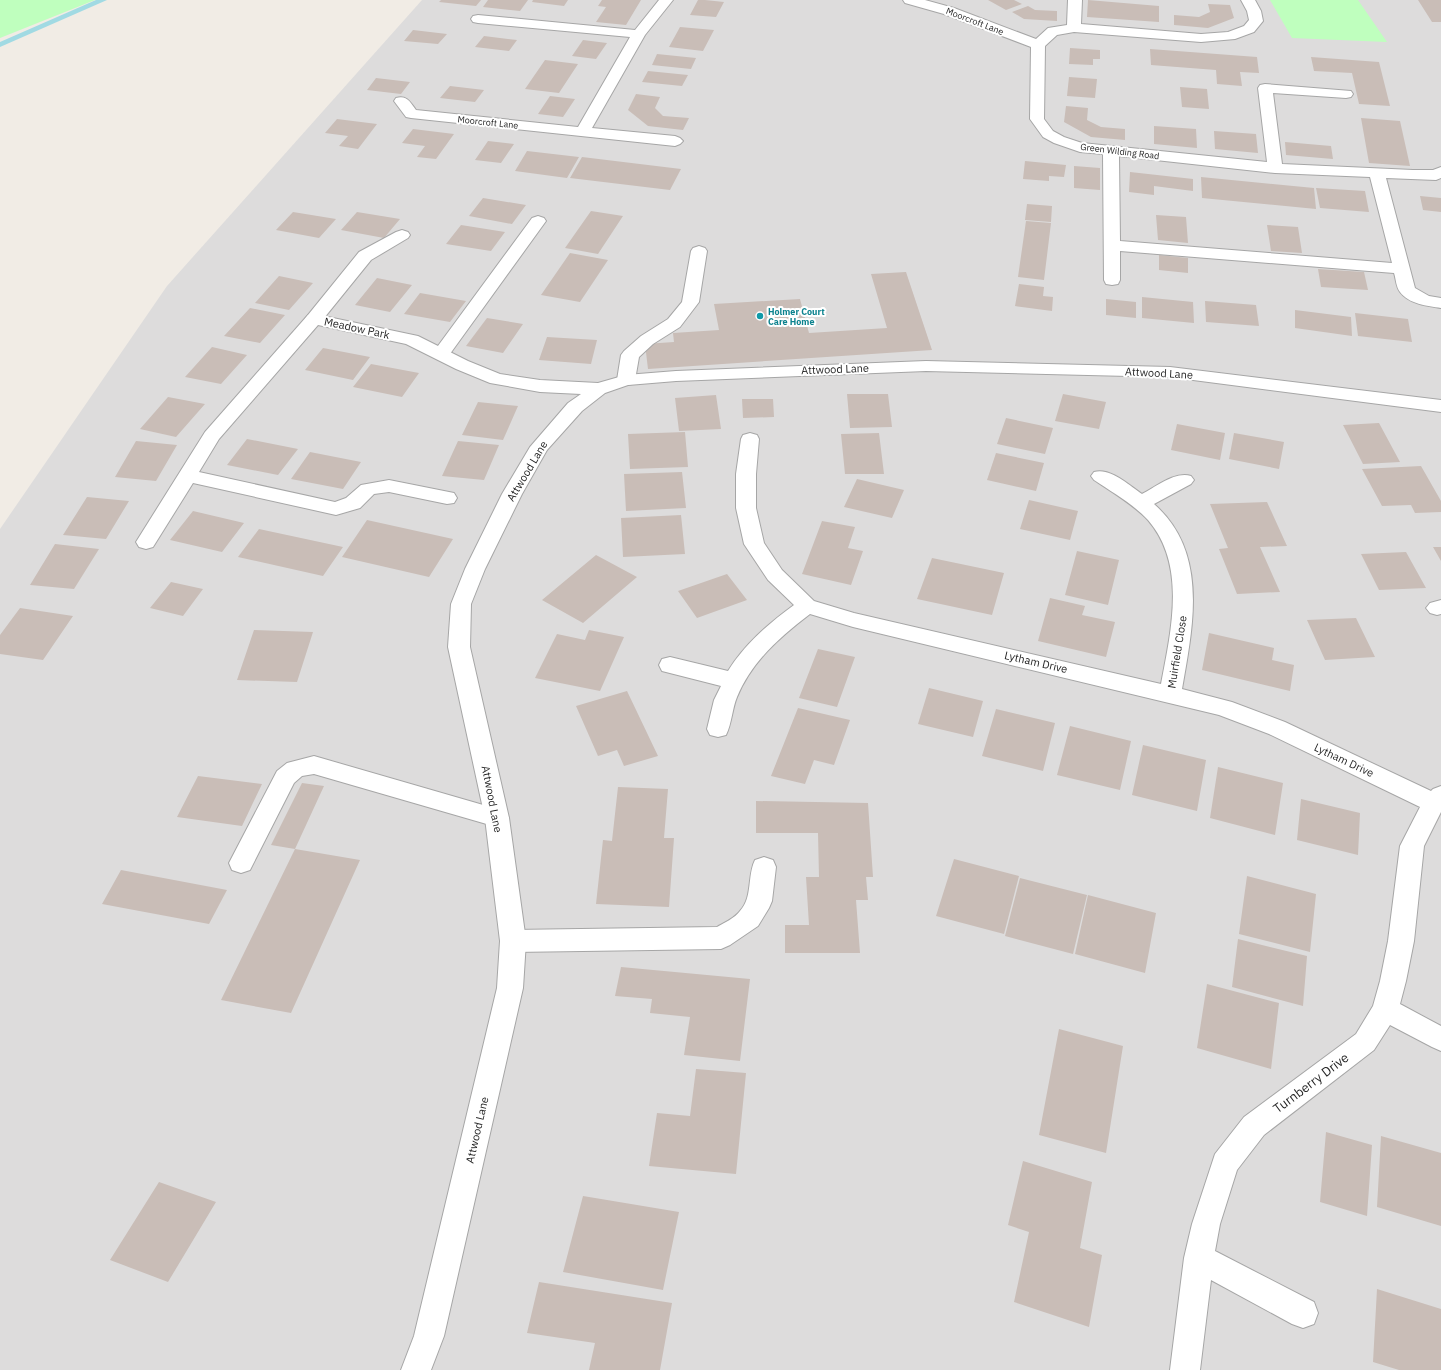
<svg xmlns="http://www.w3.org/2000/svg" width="1441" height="1370" font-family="'IBM Plex Sans',sans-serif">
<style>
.residential{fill:#dddcdc}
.park{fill:#bfffbe}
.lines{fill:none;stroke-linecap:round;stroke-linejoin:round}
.stream{fill:#a1dae3;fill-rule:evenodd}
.building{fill:#c9bdb7}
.lane-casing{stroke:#a6a6a6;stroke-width:2}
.street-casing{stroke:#a6a6a6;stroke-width:2}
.lane{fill:#fff;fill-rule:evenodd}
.street{fill:#fff;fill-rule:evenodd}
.culture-dot{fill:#0f9aa8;stroke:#fff;stroke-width:1.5}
.labels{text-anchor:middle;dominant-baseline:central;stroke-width:4;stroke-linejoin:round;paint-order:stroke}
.far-street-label{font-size:9px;fill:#1f1f1f;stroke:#fff}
.far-culture-label{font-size:9px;font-weight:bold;fill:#0d838f;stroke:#fff;text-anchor:start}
.street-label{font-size:11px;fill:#1f1f1f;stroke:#fff}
.near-street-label{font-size:13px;fill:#1f1f1f;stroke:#fff}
</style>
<rect width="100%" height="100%" fill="#f1ece5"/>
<path class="residential" d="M422,0H1441V1370H0V529L167,286Z"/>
<path class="park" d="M0,0H95L0,38Z
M1270,0H1358L1387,42L1292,38Z"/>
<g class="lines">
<path class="stream" d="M96,0H107L0,47V42Z"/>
</g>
<path class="building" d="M441,0H481L476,6L439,2Z
M488,0H528L520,11L483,7Z
M533,0H568L564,6L532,2Z
M602,0H641L626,25L596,22L606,7L598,6Z
M698,0H705L724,2L716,17L690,15Z
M988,0H1014L1022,4L1006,10Z
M1088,0L1159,6V22L1087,17Z
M1418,0H1441V22H1432Z
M1208,4L1230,5L1234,18L1208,28L1174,25V15L1199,17L1210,12Z
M1028,6L1035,10L1057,11V21L1024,19L1012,12Z
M680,27L714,30L703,51L669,47Z
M413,30L447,34L438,44L404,41Z
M484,36L517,40L509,51L475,47Z
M583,40L607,43L596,59L572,56Z
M1070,48L1100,50V59H1093V65L1069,64Z
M1150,49L1257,57L1259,73L1240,72L1242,86L1217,84L1216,70L1151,65Z
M657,54L696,58L691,69L652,65Z
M1311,57L1379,62L1390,106L1359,104L1352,73L1314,71Z
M545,60L578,64L559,93L525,89Z
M648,71L688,75L682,86L642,82Z
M1069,77L1097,79L1095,98L1067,96Z
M376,78L410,82L401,94L367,90Z
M450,86L484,90L475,102L440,98Z
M1180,87L1207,89L1209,109L1182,107Z
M636,94L660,97L655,108L663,116L689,118L683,130L648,126L628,110Z
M550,96L575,99L563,117L538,114Z
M1066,106L1088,108L1087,120L1101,127L1125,129V140L1091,137L1064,122Z
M1361,118L1400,121L1410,166L1369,163Z
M337,119L377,124L358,149L339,146L348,136L325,133Z
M1154,126L1196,129L1197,148L1154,144Z
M413,129L454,134L436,159L417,157L425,146L402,143Z
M1214,131L1256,134L1258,153L1215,149Z
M488,141L514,144L501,163L475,160Z
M1285,142L1331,146L1333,159L1286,155Z
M527,151L579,157L567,178L515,171Z
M582,157L681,169L670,190L570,178Z
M1025,161L1066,165L1064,177L1049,176V181L1023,179Z
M1074,166L1100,168V190L1074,188Z
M1130,172L1193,179V191L1154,186V195L1129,192Z
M1201,177L1314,188L1316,209L1202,198Z
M1316,188L1365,191L1369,212L1320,208Z
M1420,196L1441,198V212L1423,210Z
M483,198L526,205L512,224L469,216Z
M1027,204L1052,206L1051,222L1025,220Z
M591,211L623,216L598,254L565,248Z
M293,212L336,219L319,238L276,230Z
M357,212L400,219L384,238L341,230Z
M1156,215L1186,217L1188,243L1158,240Z
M1026,221L1051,223L1044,280L1018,277Z
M461,225L505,232L491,251L446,244Z
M1267,225L1298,227L1302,253L1271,251Z
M570,253L608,260L580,302L541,295Z
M1159,255L1188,258V273L1159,270Z
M1318,269L1364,272L1368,290L1321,287Z
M906,272L932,350L648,369L645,344L674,342L673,333L719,330L714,304L800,299L809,333L887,328L871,274Z
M279,276L313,283L289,310L255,303Z
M377,278L412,285L390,312L355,305Z
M1019,284L1044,287L1043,296L1053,297L1052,311L1015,306Z
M420,293L466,301L450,322L404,314Z
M1142,297L1193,302L1194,323L1142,318Z
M1106,299L1136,302V318L1106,315Z
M1205,301L1256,305L1259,326L1206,322Z
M250,308L285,315L260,343L224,336Z
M1295,310L1351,317L1352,336L1295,328Z
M1355,313L1408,319L1412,342L1358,336Z
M487,318L523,324L503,353L466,346Z
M547,337L597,340L591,364L539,360Z
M212,347L247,355L221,384L185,377Z
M323,348L370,357L353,380L305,370Z
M371,364L419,373L402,397L353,387Z
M847,394H888L892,427L850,428Z
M1063,394L1106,402L1099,429L1055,421Z
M716,395L721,429L679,431L675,398Z
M168,397L205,404L176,437L140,429Z
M742,399H773L774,417L743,418Z
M478,402L518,406L503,440L462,435Z
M1006,418L1053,428L1045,454L997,444Z
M1379,423L1400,462L1363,464L1343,425Z
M1177,424L1225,433L1220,460L1171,450Z
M685,432L688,467L630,469L628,434Z
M879,433L884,474H845L841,434Z
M1234,433L1284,442L1279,469L1229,459Z
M247,439L298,449L278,475L227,465Z
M136,441L177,445L156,481L115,477Z
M458,441L499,445L484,480L442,476Z
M310,452L361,462L343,489L291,479Z
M996,453L1044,463L1036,491L987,480Z
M1421,466L1441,501V512L1415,513L1411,505L1382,506L1362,469Z
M682,472L686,508L626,511L624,474Z
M857,479L904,490L892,518L844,507Z
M87,497L129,501L106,539L63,535Z
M1029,500L1078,511L1070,540L1020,529Z
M1267,502L1287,546L1260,547L1280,592L1237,594L1219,549L1228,548L1210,504Z
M193,511L244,523L222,552L170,540Z
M681,515L685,554L623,557L621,518Z
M367,520L453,539L429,577L342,557Z
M822,521L855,527L848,548L863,551L851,585L802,574Z
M259,529L343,547L323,576L238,557Z
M55,544L99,549L74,589L30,585Z
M1433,547H1441V561Z
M1077,551L1119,560L1108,605L1065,595Z
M1406,552L1426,588L1379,590L1361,554Z
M596,555L637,577L583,623L542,600Z
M932,558L1004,573L992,615L917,599Z
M727,574L747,600L697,618L678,591Z
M171,582L203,589L183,616L150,608Z
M1050,598L1085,606L1082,615L1115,622L1106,657L1038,641Z
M20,608L73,616L43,660L0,654V635Z
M1356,618L1375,657L1325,660L1307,620Z
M254,630L313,632L297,682L237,680Z
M589,630L624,637L600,691L535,678L557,634L585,640Z
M1209,633L1274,648L1272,660L1294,665L1290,691L1202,670Z
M818,649L855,657L837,707L799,698Z
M929,688L983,701L973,737L918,724Z
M627,691L658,756L624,766L617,750L598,756L576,706Z
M798,708L850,720L834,765L814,760L805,784L771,776Z
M996,709L1055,723L1043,771L982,756Z
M1070,726L1131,741L1120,790L1057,775Z
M1143,745L1206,760L1197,811L1132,795Z
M1218,767L1283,783L1275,835L1210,818Z
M198,776L262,784L242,826L177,817Z
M302,783L324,786L295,849L271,845Z
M618,787L668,789L664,838H674L669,907L596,904L603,840L612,841Z
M1301,799L1360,813L1358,855L1297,840Z
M756,801L868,803L873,877H866L868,900H856L860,953H785V925H809L806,877H819L818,833H756Z
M295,849L360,860L291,1013L221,1000Z
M954,859L1019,876L1004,934L936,916Z
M121,870L227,890L209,924L102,904Z
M1247,876L1316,894L1310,952L1239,934Z
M1020,878L1087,895L1073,954L1005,936Z
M1088,895L1156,913L1145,973L1075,954Z
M1238,939L1307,956L1303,1006L1232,987Z
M621,967L750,979L740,1061L684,1055L690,1017L650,1013L652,999L615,996Z
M1207,984L1279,1003L1271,1069L1197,1048Z
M1059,1029L1123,1046L1106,1153L1039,1135Z
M696,1069L746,1073L736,1174L649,1166L657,1113L690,1116Z
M1326,1132L1372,1145L1367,1216L1320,1202Z
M1381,1136L1441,1153V1226L1377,1207Z
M1023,1161L1092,1182L1080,1248L1102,1255L1089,1327L1014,1302L1029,1232L1008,1225Z
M159,1182L216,1202L168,1282L110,1260Z
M583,1196L679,1212L663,1290L563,1272Z
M539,1282L672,1303L660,1370H589L595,1343L527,1333Z
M1377,1289L1441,1309V1370H1399L1373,1362Z"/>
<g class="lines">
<defs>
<path id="lane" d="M538,216L544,218L546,221L447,358L441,359L435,358L432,354L435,350L532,218Z
M402,230L408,232L410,235L408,238L371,260L320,323L314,324L308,323L305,319L308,315L359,252L396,232Z
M699,246L705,248L707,251L699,302L680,327L653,344L639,357L635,380L632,384L626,385L620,384L617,380L621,355L624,351L641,336L668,319L682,302L691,251L693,248Z
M1441,600V614L1437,615L1430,613L1426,608L1430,603Z
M314,756L497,809L505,811L509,818L505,825L497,827L314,774L302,776L294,783L250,870L241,873L232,870L229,863L277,771L287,763Z
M764,857L773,860L776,867L772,901L769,908L758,926L730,945L721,949L513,952L504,948L500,941L504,934L513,930L717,927C724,923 735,918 740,911C753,897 747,876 755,860Z"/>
<path id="street" d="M659,0H673L645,35L592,128L675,136L680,138L683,141L680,144L675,146L411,118L406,117L394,101L396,98C407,95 410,102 416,110L578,127L630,37L478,23L473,22L471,19L473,16L478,15L635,30Z
M903,0H925L954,8L1036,39L1048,28L1067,25L1068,0H1082L1081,24L1201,34L1228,32L1244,26L1249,20L1247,11L1241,0H1255L1261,11L1263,21L1254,32L1235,39L1201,42L1074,32L1057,35L1045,46L1044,119L1053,131L1064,137L1082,143L1267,162L1258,88L1260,85L1265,84L1351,91L1353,94L1351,97L1346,98L1273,93L1282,164L1413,170H1433L1441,167V178L1436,180L1386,178L1415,288L1429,296L1441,298V308C1427,306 1409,304 1400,292C1396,287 1396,279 1394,273L1120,251V280L1118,284L1112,285L1106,284L1104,280L1103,154L1080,152L1054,143L1043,137L1030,119L1031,47L944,14L905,3ZM1119,156L1275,173L1370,177L1392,263L1120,241Z
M314,314L418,336L468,361L500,374L540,380L598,383L626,375L676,371L926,361L1170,367L1441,400V412L1170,377L926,371L676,381L628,385L605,393L582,411L547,450L522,494L485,569L471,604L470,647L509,818L526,941L523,988L444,1336L431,1370H401L414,1336L497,988L500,941L485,818L448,647L451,604L465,569L502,494L530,447L568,403L581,394L540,392L490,383L456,369L406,344L318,325L219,439L199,472L335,502L346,498L361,485L389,480L454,493L457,498L454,503L447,504L389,492L374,494L360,508L336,515L193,483L153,547L146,549L139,547L136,542L205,432L308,315Z
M750,433L757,435L759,439L756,474V508L764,543L782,570L814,601L854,613L1161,684C1171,631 1187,565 1148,520C1133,504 1112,492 1094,480L1091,476L1094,472C1110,467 1129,485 1142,494C1156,487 1175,471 1191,476L1194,480L1191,484L1154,504C1209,552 1193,626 1182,689L1232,702L1285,722L1431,791L1433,789L1441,786V812L1424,846L1414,941L1406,981L1400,1004L1441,1026V1051L1432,1047L1390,1025L1374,1050L1264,1135L1237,1170L1220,1224L1215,1251L1314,1302L1318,1313L1314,1324L1303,1328L1292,1324L1211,1280L1200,1370H1170L1184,1258L1192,1224L1215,1154L1244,1117L1356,1034L1373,1006L1380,981L1388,941L1400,846L1420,807L1269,734L1219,715L853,627L810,614C780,637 752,661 737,697C732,709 732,723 726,735L718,737L710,735L707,729L714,700L721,686L662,671L659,665L662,659L670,657L728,671C745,644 768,624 794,605L768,580L744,544L736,508V474L741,439L743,435Z"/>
</defs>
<use href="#lane" class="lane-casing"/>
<use href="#street" class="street-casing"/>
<use href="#lane" class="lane"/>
<use href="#street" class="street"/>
</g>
<circle class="culture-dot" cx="760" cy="316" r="4"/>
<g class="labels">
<g class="far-street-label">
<text transform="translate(975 21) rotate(21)">Moorcroft Lane</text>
<text transform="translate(488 122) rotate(6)">Moorcroft Lane</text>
<text transform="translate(1120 151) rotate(7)">Green Wilding Road</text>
</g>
<g class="far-culture-label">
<text x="768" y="311">Holmer Court<tspan x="768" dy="10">Care Home</tspan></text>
</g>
<g class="street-label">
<text transform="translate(357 328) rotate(12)">Meadow Park</text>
<text transform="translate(835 369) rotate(-2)">Attwood Lane</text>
<text transform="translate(1159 373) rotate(3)">Attwood Lane</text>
<text transform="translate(527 471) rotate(-59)">Attwood Lane</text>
<text transform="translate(1177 652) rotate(-81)">Muirfield Close</text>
<text transform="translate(1036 662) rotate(13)">Lytham Drive</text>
<text transform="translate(1344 760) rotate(25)">Lytham Drive</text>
<text transform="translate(492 799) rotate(79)">Attwood Lane</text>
<text transform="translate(477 1130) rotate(-77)">Attwood Lane</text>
</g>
<g class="near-street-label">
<text transform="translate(1311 1083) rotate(-37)">Turnberry Drive</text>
</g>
</g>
</svg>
